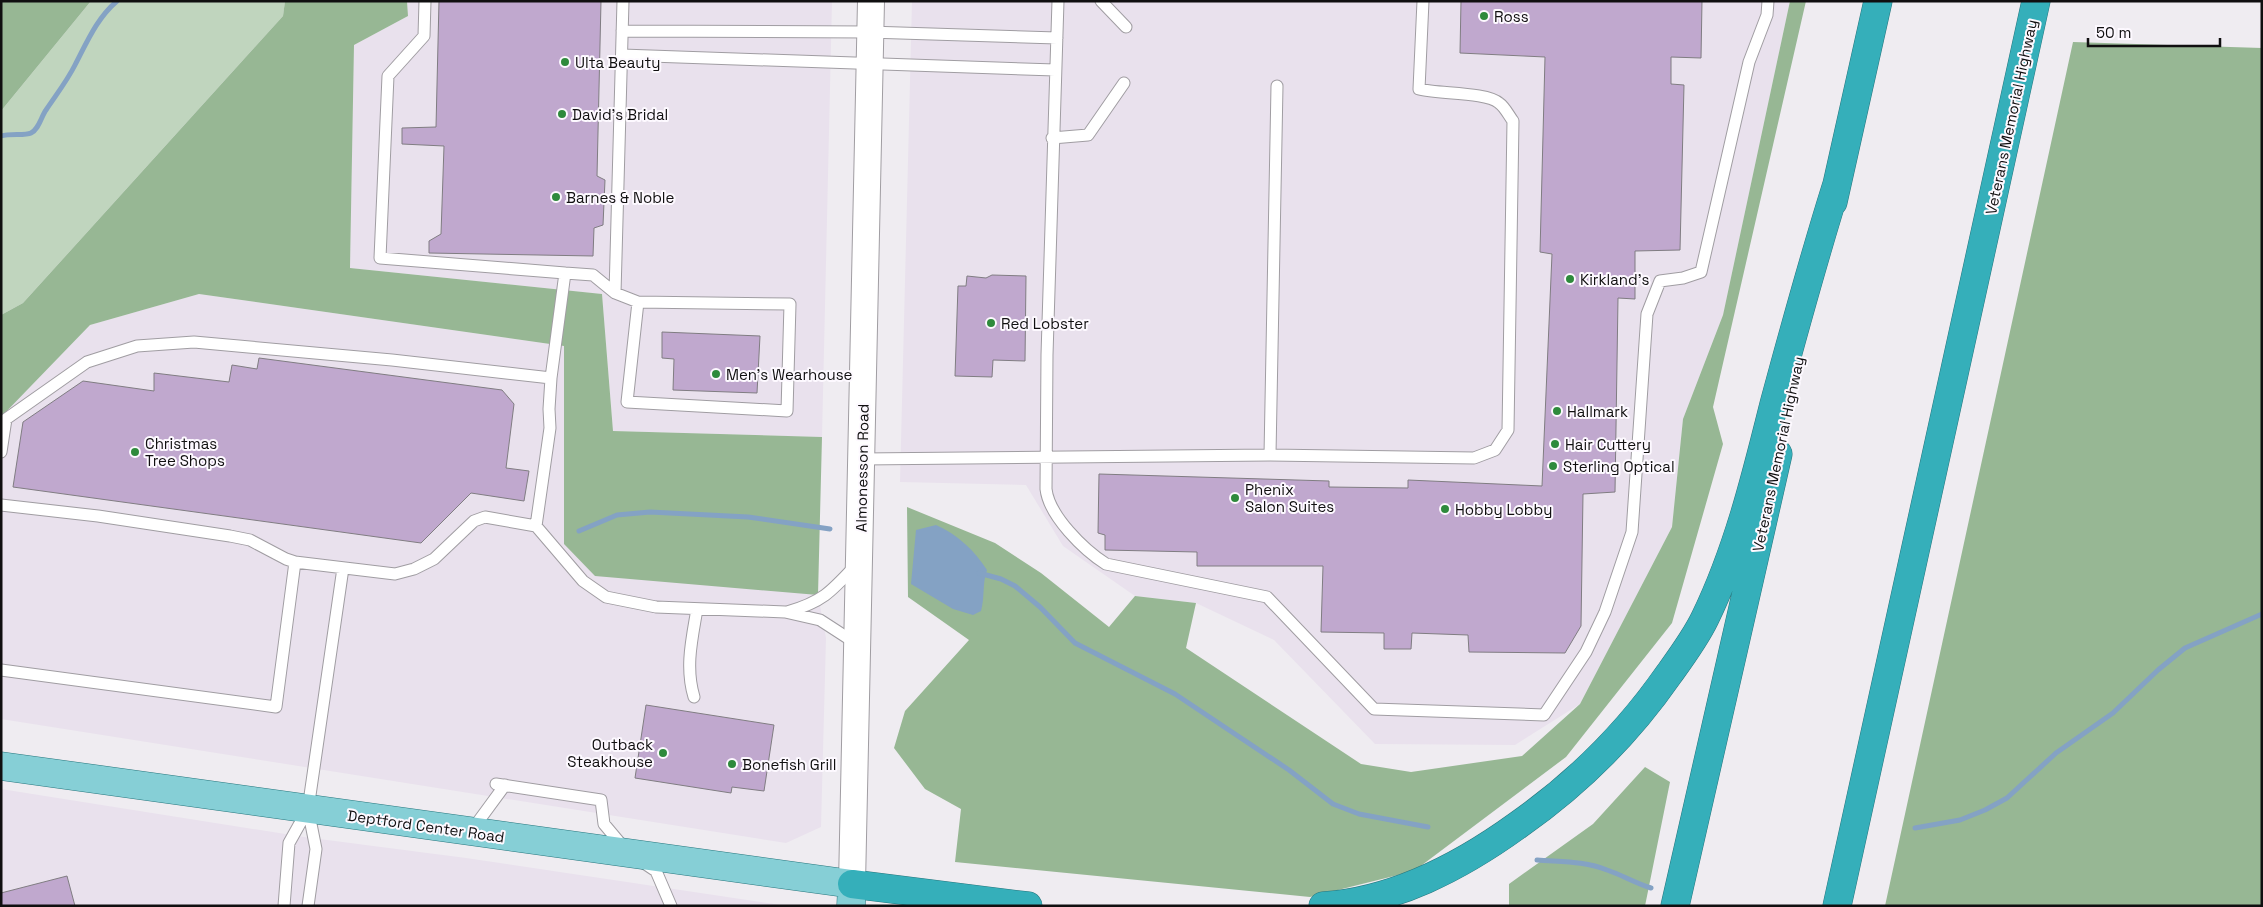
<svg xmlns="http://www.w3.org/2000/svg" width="2263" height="907" font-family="'Space Grotesk',sans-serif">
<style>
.built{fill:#e9e1ed}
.green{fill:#c0d5be}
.forest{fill:#97b794}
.water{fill:#84a2c4}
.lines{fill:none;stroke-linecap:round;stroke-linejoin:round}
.stream{stroke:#84a2c4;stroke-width:5}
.building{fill:#c0a8ce;stroke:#807d82}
.service-casing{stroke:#a09da2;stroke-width:13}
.tertiary-casing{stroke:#a09da2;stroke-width:28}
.primary-casing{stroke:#28777e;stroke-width:29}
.motorway-casing{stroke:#28777e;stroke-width:29}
.service{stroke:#fff;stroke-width:11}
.tertiary{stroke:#fff;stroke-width:26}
.primary{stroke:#86cfd6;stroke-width:28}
.motorway{stroke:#35afba;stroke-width:28}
.poi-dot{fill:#2e8a3c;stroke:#fdf9ff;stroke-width:2}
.labels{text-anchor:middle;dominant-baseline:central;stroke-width:4;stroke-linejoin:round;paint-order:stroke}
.poi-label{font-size:15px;fill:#100f10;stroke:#fdf9ff;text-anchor:start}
.street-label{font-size:15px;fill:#100f10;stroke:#fdf9ff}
</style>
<rect width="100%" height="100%" fill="#efecf1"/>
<path class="built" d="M407,1H832L822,437L613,431L602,294L350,268L354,45L408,16Z
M912,1H1790L1723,315L1683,419L1672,527L1580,704L1515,745L1375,744L1274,640L1196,603L1135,596L1063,546L1026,485L900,482Z
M199,294L564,346V544L818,595L826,638L821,827L786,843L1,719V417L90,325Z
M1,789L304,837L466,858L787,906H1Z"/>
<path class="green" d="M91,1H285L283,16L23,303L1,315V111Z"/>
<path class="forest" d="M1,1H91L1,111Z
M285,1H407L408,16L354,45L350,268L602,294L613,431L822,437L818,595L595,576L564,544V346L199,294L90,325L1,417V315L23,303L283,16Z
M1790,1H1806L1713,407L1723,444L1672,623L1566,757L1414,871L1310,897L955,862L961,809L925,789L894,748L905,711L969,640L908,597L907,507L995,543L1041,573L1109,627L1135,596L1196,603L1186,648L1361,764L1411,772L1522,756L1580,704L1672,527L1683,419L1723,315Z
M2073,42L2262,48V906H1885Z
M1645,767L1670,782L1645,906H1509V884L1593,824Z"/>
<path class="water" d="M936,525C957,534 974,550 987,570C982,584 985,597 981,611L973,615L953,609L911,584L916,530Z"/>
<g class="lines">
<path class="stream" d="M1,136C10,133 25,136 31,133C39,129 41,117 46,110C56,95 67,81 75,65C87,42 97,18 117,1
M579,531L617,515L650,512L748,517L830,529
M979,573L1001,579L1015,586L1040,607L1075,643L1175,694L1289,770L1333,804L1359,814L1428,827
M1915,828L1960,820L1985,810L2007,798L2056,753L2113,713L2158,670L2185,648L2262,614
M1537,860C1560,862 1585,861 1607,870C1622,875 1635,883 1651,888"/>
</g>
<path class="building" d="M439,1H601L597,176L605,180L603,225L594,228L593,256L429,253V241L441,234L444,146L402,144V128L436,127Z
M1461,1H1702L1701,58L1671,57V84L1684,85L1680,250L1635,251V299L1618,298L1615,492L1583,494L1581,626L1565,653L1469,652L1468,635L1412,633L1411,649H1384V633L1321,632L1323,566H1197V552L1105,550V535L1098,533L1099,474L1329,481V487L1408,488V480L1542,486L1552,254L1540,252L1545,57L1460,53Z
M992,275L1026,276L1025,361L993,360L992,377L955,376L958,286H966L967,276L986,278Z
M662,332L760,336L757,393L673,390L674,359L662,358Z
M259,358L502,390L514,404L506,468L529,471L524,501L471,493L421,543L13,487L23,422L83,381L154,391V373L229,382L232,365L257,369Z
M646,705L774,725L764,791L732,787L731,793L635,778Z
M67,876L75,906H1V893Z"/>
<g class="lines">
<defs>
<path id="service" d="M425,1L424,36L388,76L380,258L565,273
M1058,1L1047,355L1046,489C1049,516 1084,550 1106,564L1267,597L1374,709L1544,715L1586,652L1605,612L1632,532L1647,314L1660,281L1683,278L1701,272L1749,62L1767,15L1768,1
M1101,1L1126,27
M622,31L869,32L1057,38
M622,55L1055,70
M1052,138L1088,135L1124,83
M615,293L623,1
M1,452L6,419L87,362L137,346L194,342L392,360L551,378
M1270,455L1277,86
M862,459L1270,455L1474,458L1495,450L1508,430L1513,121C1509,116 1505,107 1499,103C1487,92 1438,94 1419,89L1423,1
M1,505L98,516L230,536L250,540L286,559L295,562L395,574L414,569L434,559L474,521L485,517L536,526L550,428L549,409L551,378L565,273L593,275L615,293L638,302L790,304L787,411L627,402L638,302
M536,526L583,581L606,597L656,607L785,612L820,620L857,644
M787,612C822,602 831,592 855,566
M1,670L276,707L295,562
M694,697C685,667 692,639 697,609
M496,784L601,800L604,824L625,849
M472,830L505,785
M644,863L656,871L671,906
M284,906L289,843L308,809
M308,906L316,849L308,809L343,568"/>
<path id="tertiary" d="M852,884L871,1"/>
<path id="primary" d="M1,766L852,884L851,906"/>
<path id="motorway" d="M1833,202L1878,1
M852,884L1028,906
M1323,906C1395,901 1460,867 1518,825C1578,783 1628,733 1669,674C1682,656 1696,637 1705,618C1738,550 1756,476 1774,404C1794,330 1814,257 1837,184
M1675,906L1778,454
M1837,906L2036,1"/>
</defs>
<use href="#service" class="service-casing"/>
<use href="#tertiary" class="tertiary-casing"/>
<use href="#primary" class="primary-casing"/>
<use href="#motorway" class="motorway-casing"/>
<use href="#service" class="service"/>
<use href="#tertiary" class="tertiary"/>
<use href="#primary" class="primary"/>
<use href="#motorway" class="motorway"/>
</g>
<g class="poi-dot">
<circle cx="1484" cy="16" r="5"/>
<circle cx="565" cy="62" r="5"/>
<circle cx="562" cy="114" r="5"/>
<circle cx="556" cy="197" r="5"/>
<circle cx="1570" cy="279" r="5"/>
<circle cx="991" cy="323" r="5"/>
<circle cx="716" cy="374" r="5"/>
<circle cx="1557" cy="411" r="5"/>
<circle cx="1555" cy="444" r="5"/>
<circle cx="135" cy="452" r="5"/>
<circle cx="1553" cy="466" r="5"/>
<circle cx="1235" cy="498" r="5"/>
<circle cx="1445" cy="509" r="5"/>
<circle cx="663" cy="753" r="5"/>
<circle cx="732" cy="764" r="5"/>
</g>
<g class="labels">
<g class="poi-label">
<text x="1494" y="16">Ross</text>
<text x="575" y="62">Ulta Beauty</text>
<text x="572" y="114">David's Bridal</text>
<text x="566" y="197">Barnes &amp; Noble</text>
<text x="1580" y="279">Kirkland's</text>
<text x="1001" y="323">Red Lobster</text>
<text x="726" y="374">Men's Wearhouse</text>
<text x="1567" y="411">Hallmark</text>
<text x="145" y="443">Christmas<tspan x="145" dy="17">Tree Shops</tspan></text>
<text x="1565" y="444">Hair Cuttery</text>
<text x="1563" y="466">Sterling Optical</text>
<text x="1245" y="489">Phenix<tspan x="1245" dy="17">Salon Suites</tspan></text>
<text x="1455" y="509">Hobby Lobby</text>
<text x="653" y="744" text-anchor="end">Outback<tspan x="653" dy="17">Steakhouse</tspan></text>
<text x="742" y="764">Bonefish Grill</text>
</g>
<g class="street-label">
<text transform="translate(2011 117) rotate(-78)">Veterans Memorial Highway</text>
<text transform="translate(1778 454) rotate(-78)">Veterans Memorial Highway</text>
<text transform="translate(862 468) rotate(-89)">Almonesson Road</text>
<text transform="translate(426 826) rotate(8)">Deptford Center Road</text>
</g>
</g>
<rect width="2263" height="907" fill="none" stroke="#100f10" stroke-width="5"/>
<path d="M2088 38v8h132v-8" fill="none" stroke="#100f10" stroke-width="2.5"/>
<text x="2096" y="38" font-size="15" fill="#100f10" stroke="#fdf9ff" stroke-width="4" paint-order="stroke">50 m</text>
</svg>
